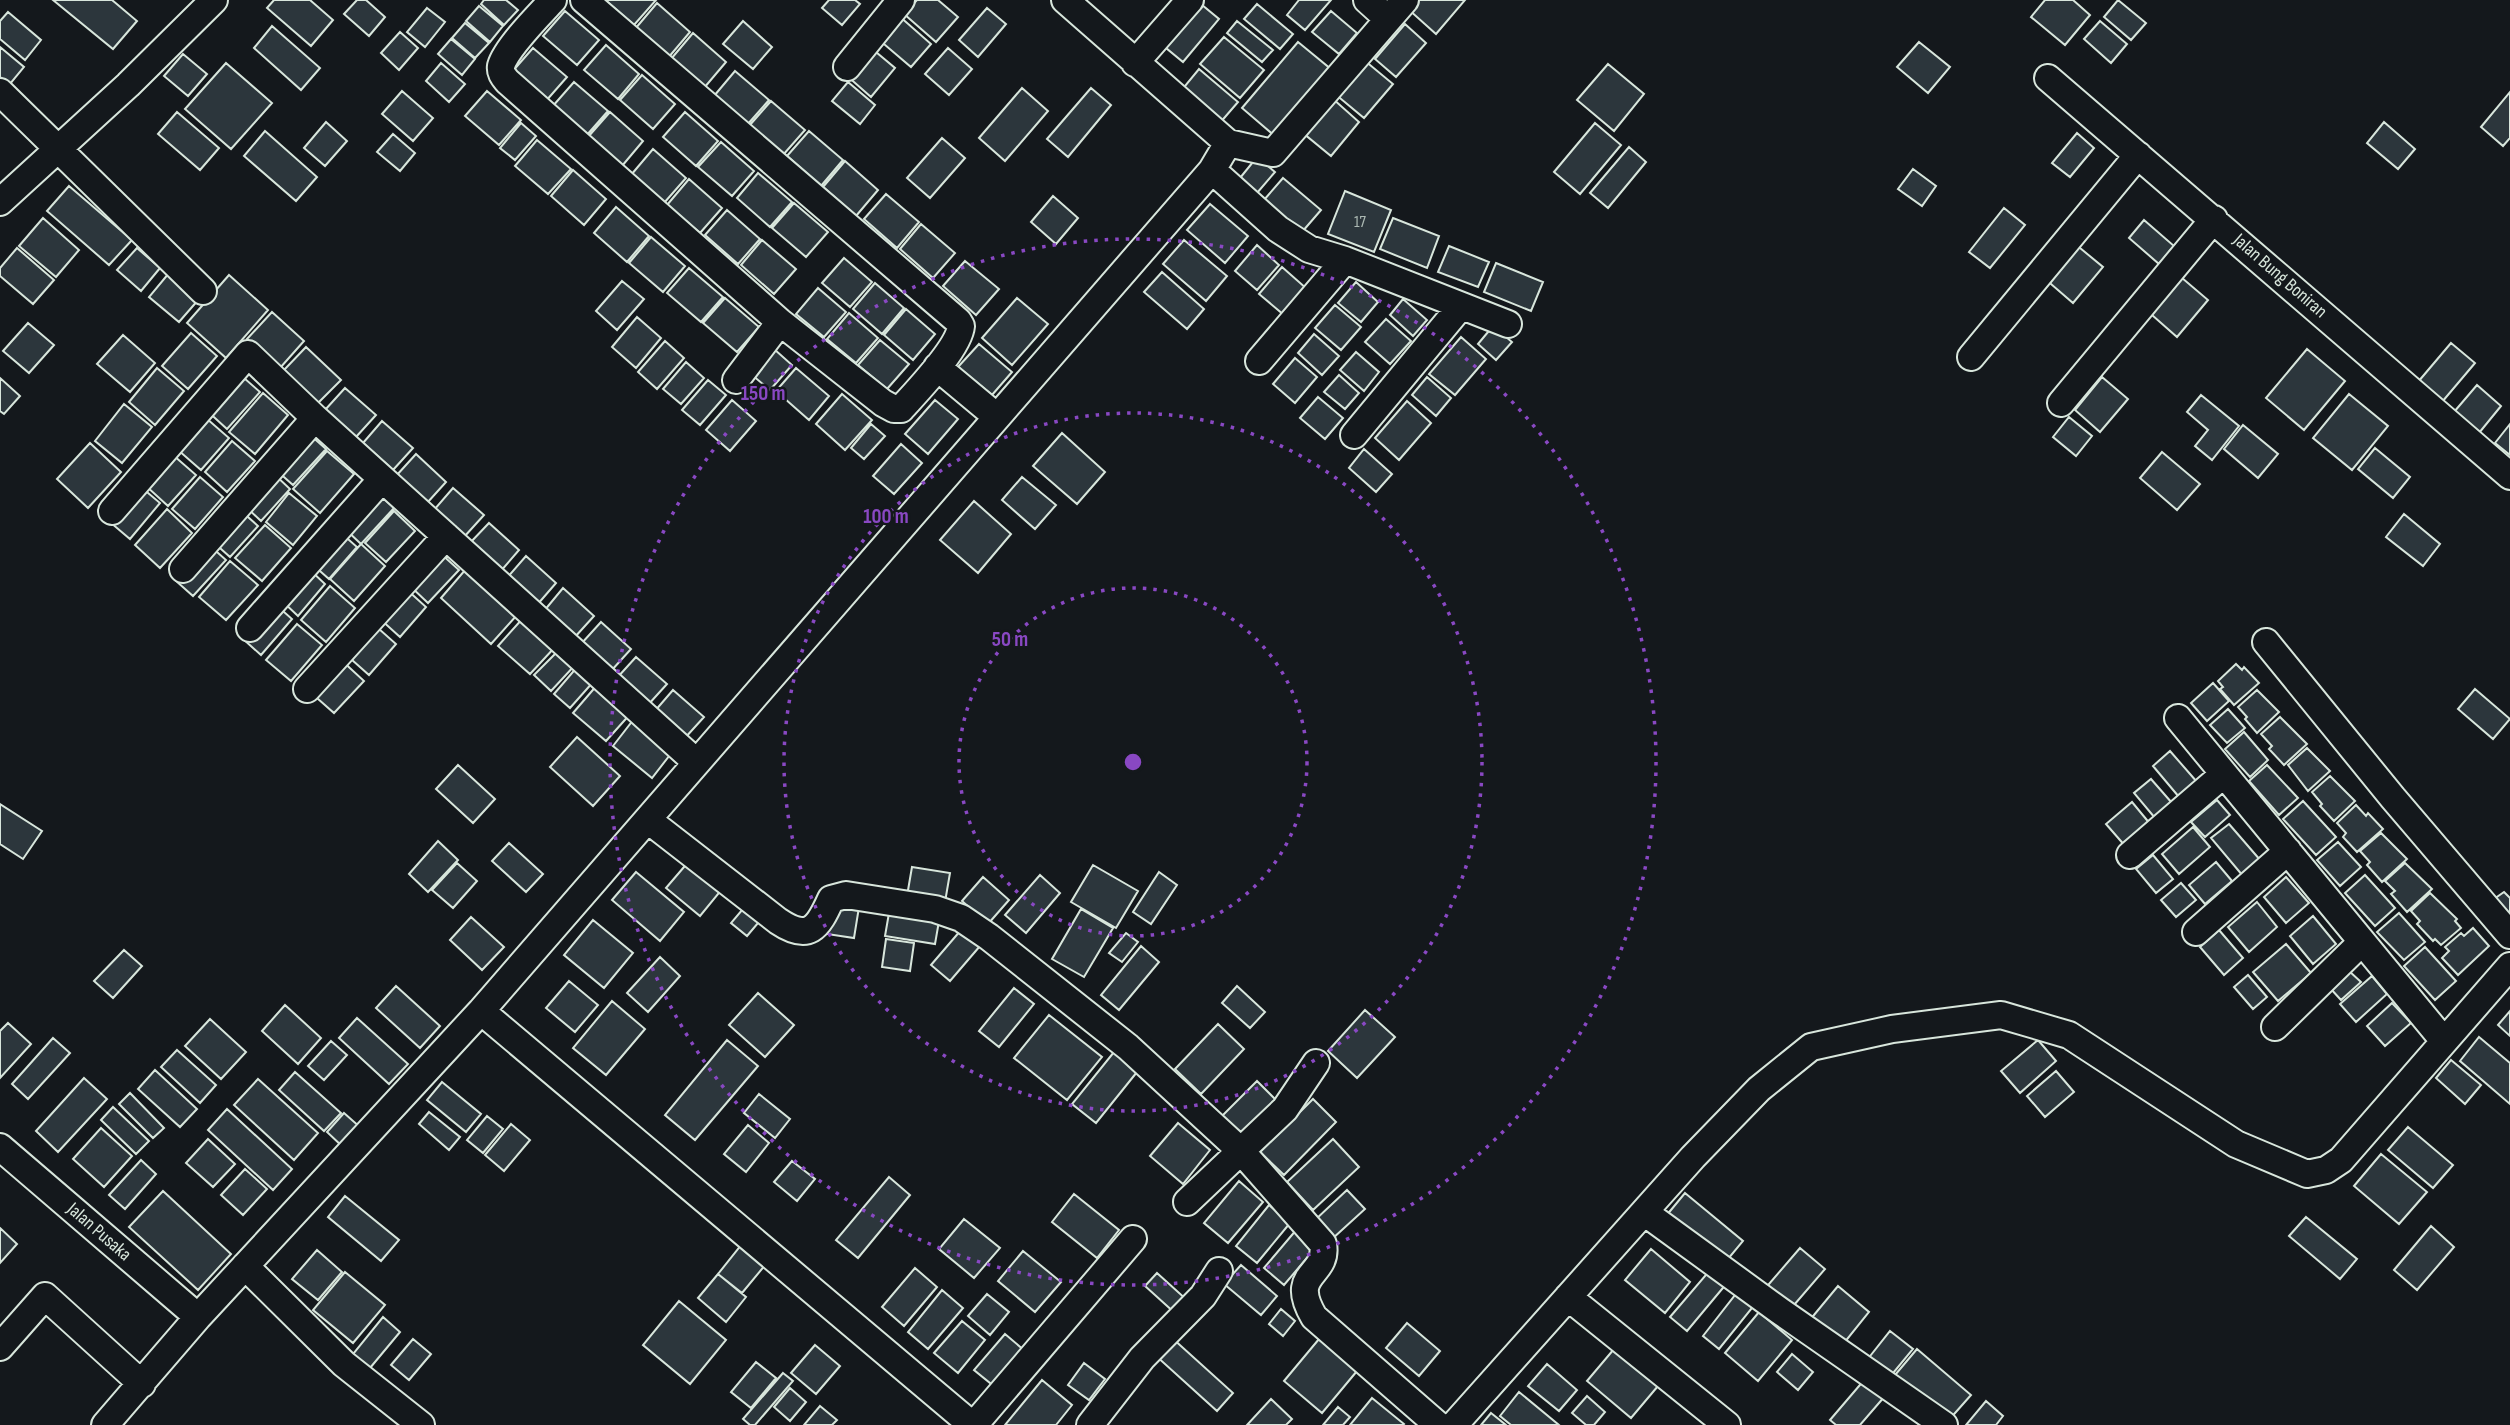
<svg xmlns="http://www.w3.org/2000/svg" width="2510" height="1425" font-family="'Sofia Sans Condensed',sans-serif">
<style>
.building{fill:#2c363c;stroke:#d8e6dc;stroke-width:2}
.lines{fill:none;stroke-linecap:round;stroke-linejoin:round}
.minor-casing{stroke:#d8e6dc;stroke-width:30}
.minor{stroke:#14181c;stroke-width:26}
.ring{fill:none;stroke:#8948c3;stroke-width:3.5;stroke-dasharray:3.5 7}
.labels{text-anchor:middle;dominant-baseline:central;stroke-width:5;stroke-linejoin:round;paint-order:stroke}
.number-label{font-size:16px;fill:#adbab4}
.street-label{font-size:19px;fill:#d8e6dc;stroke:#14181c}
.centre{fill:#8948c3;stroke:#14181c;stroke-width:3.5}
.ring-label{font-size:21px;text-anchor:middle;font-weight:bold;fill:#8948c3;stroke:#14181c;stroke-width:5;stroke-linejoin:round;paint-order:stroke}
</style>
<rect width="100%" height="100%" fill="#14181c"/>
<path class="building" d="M53,0H112L137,21L113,49Z
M274,0H310L333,20L311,46L267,8Z
M357,0H366L385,17L369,36L344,14Z
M484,0H506L518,10L504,25L481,4Z
M605,0H656L634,25Z
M829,0H855L860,4L842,25L822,8Z
M917,0H938L958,17L936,42L904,14Z
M1196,0L1219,19L1183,62L1160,43Z
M1299,0H1331L1305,30L1287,15Z
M1415,0H1465L1436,34L1408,9Z
M2045,0H2073L2090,15L2065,45L2031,17Z
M2118,0L2146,23L2131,40L2104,17Z
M657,3L690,32L668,58L635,29Z
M1257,4L1293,34L1280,49L1244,19Z
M479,6L503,26L490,42L466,21Z
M427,8L445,22L425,47L407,32Z
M987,8L1006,24L978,57L959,40Z
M565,11L599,40L577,65L543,36Z
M1331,11L1357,33L1339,54L1312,32Z
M8,12L41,40L25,60L0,39V21Z
M898,15L931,44L911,67L878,39Z
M743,21L772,47L753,69L723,44Z
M1237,21L1273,50L1262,62L1227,33Z
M2100,21L2127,44L2111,63L2084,39Z
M465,23L489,43L475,58L452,38Z
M1405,24L1426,43L1396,77L1375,59Z
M272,26L320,68L301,90L254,48Z
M400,32L418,48L399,70L381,53Z
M693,33L726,62L704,88L671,59Z
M1224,37L1264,70L1240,98L1200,64Z
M451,39L475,59L462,75L438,54Z
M1298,42L1332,70L1276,137L1242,108Z
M1919,42L1950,67L1928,93L1897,67Z
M606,45L639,74L618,99L584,70Z
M0,47L24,67L10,84L0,77Z
M870,47L895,68L871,97L846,75Z
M533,48L567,77L545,102L511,73Z
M948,48L972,69L949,95L925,74Z
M183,54L207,74L188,96L164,76Z
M1364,60L1393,84L1364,118L1335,94Z
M226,63L272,103L231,149L185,109Z
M441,63L465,84L449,102L426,81Z
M1608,64L1644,94L1614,131L1577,100Z
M1199,69L1238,102L1219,124L1180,92Z
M735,71L769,100L747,125L714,96Z
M642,75L675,104L653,129L620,100Z
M574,82L608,111L586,136L552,107Z
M848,82L875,105L860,124L832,101Z
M1022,88L1048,111L1005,161L979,138Z
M1091,88L1111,105L1068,157L1047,139Z
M402,91L433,118L413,141L382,114Z
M487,91L521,120L499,145L465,116Z
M2510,92V138L2503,146L2481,127Z
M1332,98L1359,122L1331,156L1303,133Z
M771,101L805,130L783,155L749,126Z
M177,112L219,148L200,170L158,134Z
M610,112L643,141L622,166L588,137Z
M685,112L718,141L696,166L663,137Z
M326,122L347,141L325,166L304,148Z
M2384,122L2415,149L2398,169L2367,143Z
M521,123L536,136L515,160L500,148Z
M1595,123L1621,145L1580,194L1554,172Z
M265,131L317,177L296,201L244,156Z
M809,131L843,160L821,186L787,156Z
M2077,133L2094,148L2070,177L2052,163Z
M393,134L415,153L400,171L377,152Z
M942,138L965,158L930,198L907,178Z
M537,140L571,169L548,194L515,166Z
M721,142L754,171L732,196L698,167Z
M1629,147L1646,162L1608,208L1590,193Z
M653,149L686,178L664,203L631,175Z
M1257,157L1275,172L1257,193L1240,178Z
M845,161L878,190L856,216L823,187Z
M1913,169L1936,186L1922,206L1898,189Z
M573,170L606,199L584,225L551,196Z
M758,173L792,202L770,227L737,198Z
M1283,178L1321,210L1302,232L1264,200Z
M689,179L722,208L700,233L667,205Z
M69,186L132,240L109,265L47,211Z
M1345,191L1391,210L1374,252L1328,234Z
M886,194L919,222L897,248L864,219Z
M1053,196L1078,218L1056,244L1031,222Z
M794,203L828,232L806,257L772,228Z
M1210,204L1248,236L1225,263L1187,230Z
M616,207L649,236L627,262L594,233Z
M2004,208L2025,225L1990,268L1969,252Z
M727,210L760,239L738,264L705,235Z
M43,218L79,250L56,277L19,246Z
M1393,218L1439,236L1427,268L1380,249Z
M2144,220L2174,246L2159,264L2129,238Z
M921,224L955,253L933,278L900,249Z
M651,237L685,266L663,292L629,263Z
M762,240L796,269L774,294L741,265Z
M1184,240L1227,276L1206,301L1163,264Z
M2074,243L2103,267L2073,303L2044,278Z
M1257,245L1279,265L1257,290L1235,271Z
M1449,246L1489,262L1478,287L1438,272Z
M17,248L54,280L33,304L0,276V268Z
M137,248L160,268L141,291L117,270Z
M844,258L872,282L850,307L822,283Z
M965,261L999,289L976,315L943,286Z
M1496,263L1543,282L1531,311L1484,292Z
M1282,267L1307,289L1284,315L1259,294Z
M689,268L723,297L701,322L667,293Z
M1162,272L1204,309L1187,329L1144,292Z
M2175,272L2208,300L2177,337L2144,308Z
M169,273L199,299L179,322L149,297Z
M229,275L268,310L226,358L187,323Z
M622,281L644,299L617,330L596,311Z
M1356,282L1378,302L1361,322L1338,303Z
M875,283L904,308L882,334L853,309Z
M818,288L846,312L824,337L796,314Z
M725,298L759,327L737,352L703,323Z
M1017,298L1048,324L1012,365L982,338Z
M1403,299L1427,320L1413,336L1390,315Z
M1335,305L1361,327L1341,350L1315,328Z
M906,309L935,334L913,360L884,335Z
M272,312L304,341L280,368L247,339Z
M849,313L878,338L856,363L827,339Z
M637,317L661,338L636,368L612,347Z
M1386,319L1411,341L1390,364L1365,342Z
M28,323L54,345L29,373L3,351Z
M1493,326L1512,342L1496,360L1478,344Z
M191,333L217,356L188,389L162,366Z
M1314,334L1339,356L1322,375L1298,353Z
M123,335L155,363L130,392L97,364Z
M1461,337L1486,359L1455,395L1429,374Z
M880,340L909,364L887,389L858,365Z
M665,341L684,358L657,389L638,372Z
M2451,343L2475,363L2442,402L2418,382Z
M979,344L1012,372L992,395L958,367Z
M306,347L341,380L318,403L284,370Z
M774,349L792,365L770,390L752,375Z
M2307,349L2345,381L2304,430L2266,398Z
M1356,352L1379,372L1364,391L1340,370Z
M1295,358L1317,377L1295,403L1273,384Z
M686,362L704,378L681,404L663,389Z
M157,368L184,391L155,425L129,402Z
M796,368L829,396L809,420L776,391Z
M236,371L260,392L227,429L204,408Z
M1339,375L1359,393L1345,409L1324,392Z
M1427,377L1451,398L1436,416L1412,395Z
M2102,377L2128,399L2100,432L2075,410Z
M0,378L20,396L4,414L0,411Z
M708,380L726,395L700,425L682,410Z
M2477,385L2501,406L2479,433L2454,412Z
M345,388L376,415L356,437L325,410Z
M263,393L288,415L255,454L229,432Z
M842,394L872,420L845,450L816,424Z
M2349,394L2388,426L2352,470L2313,438Z
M2201,395L2239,426L2212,460L2195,446L2208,430L2187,412Z
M1318,397L1343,418L1325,439L1300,418Z
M732,400L756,421L730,451L706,430Z
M935,400L958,419L928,454L905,434Z
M1407,401L1431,423L1399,460L1375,438Z
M124,404L152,427L122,463L95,441Z
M2069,417L2092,436L2076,456L2053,437Z
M206,418L229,438L201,470L178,450Z
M382,421L413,448L393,470L363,443Z
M871,424L885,436L864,459L851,448Z
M2510,424V455L2495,443Z
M2243,425L2278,454L2258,478L2224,449Z
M308,433L326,449L293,485L276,470Z
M1062,433L1105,472L1077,504L1033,466Z
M232,441L255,461L227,492L205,472Z
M90,443L121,472L88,508L57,479Z
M901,444L922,463L894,494L873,476Z
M2375,448L2410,477L2393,498L2358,469Z
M1364,449L1392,474L1376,492L1349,468Z
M327,451L354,474L320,513L293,489Z
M2162,452L2200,484L2177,510L2140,478Z
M416,454L446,482L427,503L396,476Z
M173,455L196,475L168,506L146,486Z
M273,473L290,489L261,521L244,505Z
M200,477L223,497L195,529L172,509Z
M1022,477L1056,505L1035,529L1002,500Z
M141,487L160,503L130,539L111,523Z
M453,488L484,515L464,537L434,510Z
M377,492L394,508L361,544L344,528Z
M289,493L317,516L293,545L266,522Z
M974,501L1011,534L978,573L940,540Z
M167,509L192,533L160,568L135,545Z
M239,509L258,526L230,557L211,540Z
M394,511L415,531L386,562L365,543Z
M2404,514L2440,544L2423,566L2386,537Z
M489,523L519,550L500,572L469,544Z
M265,525L291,548L262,581L235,558Z
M340,532L357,547L329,579L312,564Z
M208,544L226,560L193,596L176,581Z
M361,544L385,566L354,601L330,579Z
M439,552L459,570L428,603L409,585Z
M526,556L556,583L537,605L507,578Z
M230,561L258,585L226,620L199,597Z
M309,569L325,584L298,616L282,601Z
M466,569L517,615L491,644L441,598Z
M330,586L355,608L326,642L301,620Z
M405,588L426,607L400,637L379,618Z
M563,588L594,616L574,638L544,611Z
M275,604L292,619L261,655L243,639Z
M524,617L556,646L530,674L498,646Z
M370,621L396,644L369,675L343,652Z
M601,622L631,649L611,671L581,644Z
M297,624L322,645L291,681L266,660Z
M560,649L576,664L551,691L534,675Z
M636,657L667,684L647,706L616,679Z
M339,658L364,681L334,713L309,691Z
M2236,664L2242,670L2244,667L2259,683L2234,705L2220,689L2223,687L2218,681Z
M578,666L594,681L570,708L554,694Z
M2213,683L2229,701L2207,721L2191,703Z
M598,684L632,712L606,741L573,713Z
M2475,689L2510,719L2493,739L2458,709Z
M673,690L704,717L684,739L654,712Z
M2257,690L2279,712L2257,733L2245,719L2247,717L2238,707Z
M2228,709L2245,728L2227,743L2210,725Z
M2280,717L2307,744L2284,765L2269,749L2272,746L2261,734Z
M634,719L673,751L652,778L613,746Z
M2244,732L2268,760L2250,777L2225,749Z
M577,737L620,776L593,806L550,767Z
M2307,748L2330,771L2308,791L2288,765Z
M2170,751L2197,782L2179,797L2153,766Z
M458,765L495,799L473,823L436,789Z
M2267,765L2298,798L2279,815L2249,781Z
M2330,776L2355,801L2334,821L2320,806L2322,804L2312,792Z
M2151,779L2172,803L2155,818L2134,793Z
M2217,800L2230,815L2205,837L2191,822Z
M2303,801L2336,837L2316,855L2283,819Z
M2132,802L2151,825L2126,847L2106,824Z
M0,804L42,831L23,859L0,844Z
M2356,805L2366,816L2368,813L2383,829L2357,852L2343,837L2346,833L2337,823Z
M2229,824L2261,861L2243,876L2211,838Z
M2193,827L2210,847L2179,874L2162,854Z
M2381,833L2407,859L2382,882L2367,865L2370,862L2360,851Z
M438,841L458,860L428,892L409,874Z
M2338,842L2361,867L2340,886L2317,860Z
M509,843L543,874L526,892L492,861Z
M2153,855L2173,879L2156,893L2136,869Z
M690,860L723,888L700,916L666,888Z
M2216,862L2232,881L2205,904L2189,885Z
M457,863L477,881L453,908L432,890Z
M2405,863L2432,889L2407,912L2391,894L2395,891L2385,881Z
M1093,865L1138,891L1116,928L1071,902Z
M912,867L950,873L945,902L907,896Z
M636,872L684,912L660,941L612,900Z
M1159,872L1177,885L1151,924L1133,912Z
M1040,875L1060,893L1026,933L1005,915Z
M2365,875L2395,908L2375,926L2345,893Z
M983,877L1009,900L988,924L962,901Z
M2286,877L2309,903L2286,923L2264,897Z
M2181,883L2196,900L2176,917L2161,900Z
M2504,892L2510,898V927L2487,904Z
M2430,893L2457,919L2455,921L2461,928L2441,945L2435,939L2433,941L2417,924L2420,921L2411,911Z
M2257,902L2277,927L2249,952L2228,927Z
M748,903L764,916L747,936L731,923Z
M832,903L859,907L854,938L827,934Z
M1081,909L1113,928L1084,977L1052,959Z
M889,913L939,921L935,944L885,936Z
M2399,913L2425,942L2404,960L2377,932Z
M2313,916L2336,944L2313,964L2290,936Z
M471,917L504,947L482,970L450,940Z
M593,920L633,953L604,988L564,955Z
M2473,928L2489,946L2458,975L2442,958L2449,951L2445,947L2461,933L2464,936Z
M961,930L980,946L950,981L931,965Z
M2219,930L2243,958L2224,975L2200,947Z
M1126,933L1138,942L1122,962L1109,953Z
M886,939L914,943L910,971L882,967Z
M2286,944L2311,973L2278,1001L2253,972Z
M1141,946L1159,962L1119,1010L1101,995Z
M2425,947L2456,981L2435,1000L2404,966Z
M124,950L142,966L113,998L94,981Z
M660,957L680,976L648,1012L627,993Z
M2349,971L2361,982L2341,1000L2330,988Z
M2248,975L2267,997L2253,1009L2234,987Z
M2372,976L2387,994L2356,1022L2340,1004Z
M569,981L598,1005L575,1032L546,1008Z
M396,986L440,1026L420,1048L376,1008Z
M1237,986L1265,1012L1250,1028L1222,1003Z
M1014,988L1034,1004L999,1047L979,1031Z
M758,993L794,1025L765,1057L729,1025Z
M612,1001L645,1029L606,1075L573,1048Z
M2392,1003L2411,1023L2385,1046L2367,1026Z
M285,1005L321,1038L298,1064L262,1031Z
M1365,1010L1395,1037L1357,1078L1328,1051Z
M2510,1011V1036L2498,1025Z
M1049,1015L1102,1057L1067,1100L1014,1058Z
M357,1018L408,1064L389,1084L339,1038Z
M210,1019L246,1052L221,1079L185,1046Z
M8,1023L31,1044L0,1078V1031Z
M1218,1024L1244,1049L1201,1094L1175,1069Z
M2479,1037L2510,1063V1104L2460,1061Z
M53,1038L70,1053L28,1099L12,1084Z
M727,1040L758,1066L695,1140L665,1115Z
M2038,1040L2056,1061L2020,1093L2001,1071Z
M331,1041L347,1055L324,1080L308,1066Z
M177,1050L216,1085L200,1103L161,1067Z
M1114,1052L1137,1072L1096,1123L1072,1104Z
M2451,1060L2481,1085L2465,1104L2436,1078Z
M155,1070L197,1109L180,1127L138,1089Z
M2056,1071L2074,1092L2045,1117L2027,1096Z
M295,1072L341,1113L324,1131L279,1090Z
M84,1078L107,1099L58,1152L36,1131Z
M258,1079L318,1133L294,1160L234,1105Z
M1257,1081L1277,1101L1242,1136L1222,1116Z
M442,1082L481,1114L466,1132L427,1100Z
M130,1093L164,1128L153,1138L119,1104Z
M759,1094L790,1119L775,1138L744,1113Z
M1313,1099L1336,1122L1284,1175L1260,1152Z
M113,1107L149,1141L136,1154L101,1120Z
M227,1109L292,1169L273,1190L208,1130Z
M429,1112L460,1137L449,1150L419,1124Z
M344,1113L361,1128L343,1147L327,1132Z
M487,1116L503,1129L483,1153L467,1140Z
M1178,1123L1210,1150L1183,1184L1150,1156Z
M511,1124L530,1140L504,1171L485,1155Z
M748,1125L769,1143L746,1172L724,1154Z
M2408,1127L2453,1165L2433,1188L2388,1150Z
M101,1128L132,1156L104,1187L73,1159Z
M208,1139L235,1164L213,1187L186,1163Z
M1333,1139L1359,1167L1313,1210L1287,1182Z
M2381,1154L2427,1192L2399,1224L2354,1186Z
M141,1160L156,1174L125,1209L109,1195Z
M792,1161L815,1179L797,1201L774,1182Z
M245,1169L267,1189L243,1215L221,1195Z
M889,1177L910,1195L858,1258L836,1240Z
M1239,1181L1263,1202L1228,1243L1204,1223Z
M1347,1190L1365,1209L1332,1239L1315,1220Z
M163,1191L231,1254L198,1290L129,1227Z
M1685,1193L1743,1241L1723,1265L1666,1216Z
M1074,1194L1119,1230L1097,1258L1052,1222Z
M345,1196L399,1240L381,1261L328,1217Z
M1269,1205L1290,1223L1257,1263L1236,1246Z
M2306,1217L2357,1259L2340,1279L2289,1236Z
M964,1219L1000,1248L974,1278L939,1249Z
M2431,1226L2454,1247L2417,1290L2394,1270Z
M0,1228L17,1244L0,1263Z
M1297,1229L1317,1246L1284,1285L1264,1268Z
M742,1244L766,1264L742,1293L718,1274Z
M1800,1248L1825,1269L1788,1312L1763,1291Z
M1651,1249L1690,1282L1665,1313L1625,1280Z
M317,1250L342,1272L318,1300L292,1279Z
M1023,1251L1061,1282L1035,1312L998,1281Z
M1241,1265L1277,1296L1261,1315L1224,1284Z
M915,1268L937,1287L904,1326L882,1307Z
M1711,1269L1727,1283L1687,1331L1670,1317Z
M345,1272L385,1305L353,1343L313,1310Z
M1157,1273L1188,1301L1176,1314L1145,1286Z
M718,1274L746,1297L726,1322L698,1298Z
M1838,1286L1869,1312L1840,1348L1809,1321Z
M942,1290L963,1308L928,1349L908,1332Z
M1739,1290L1756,1303L1719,1349L1703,1336Z
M987,1294L1009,1312L990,1335L968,1316Z
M679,1301L726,1340L690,1384L643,1345Z
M1281,1309L1295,1321L1283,1336L1269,1324Z
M1759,1312L1792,1340L1758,1381L1725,1353Z
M383,1317L400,1332L370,1368L353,1354Z
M962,1321L985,1340L958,1373L934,1353Z
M1407,1323L1440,1351L1419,1376L1386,1348Z
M1890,1331L1913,1349L1889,1378L1867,1360Z
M1005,1334L1025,1351L995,1387L974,1370Z
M1171,1337L1233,1393L1217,1411L1155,1355Z
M413,1339L431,1354L409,1380L391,1365Z
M1319,1339L1357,1371L1322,1413L1284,1381Z
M815,1345L840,1366L816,1394L791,1373Z
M1614,1349L1658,1386L1631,1418L1587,1381Z
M1917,1349L1971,1395L1948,1421L1895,1375Z
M1792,1354L1813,1372L1798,1390L1777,1372Z
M756,1362L776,1378L751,1408L731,1392Z
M1084,1363L1105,1379L1089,1400L1068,1385Z
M1547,1364L1577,1390L1559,1411L1528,1386Z
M783,1373L793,1381L755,1425H750L743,1419Z
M1865,1379L1885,1396L1860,1425H1836L1830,1420Z
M1042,1380L1072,1405L1056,1425H1005Z
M790,1388L806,1402L790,1421L774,1407Z
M1519,1392L1559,1425H1511L1500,1416Z
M1587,1396L1605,1412L1594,1425H1586L1572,1413Z
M1372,1398L1404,1424L1403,1425H1350Z
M1271,1399L1292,1419L1286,1425H1247Z
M1986,1401L2003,1416L1996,1425H1966Z
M820,1406L837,1420L832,1425H804Z
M1338,1407L1350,1417L1343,1425H1323Z
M1491,1413L1506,1425H1481Z"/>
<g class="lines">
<defs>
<path id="minor" d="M553,0C540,14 506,48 501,66C500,72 503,76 507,81L780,322L883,403L894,409H901C917,391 959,348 961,326L958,321L584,0
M1367,0L1388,19
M1135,63L1190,0
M847,67L901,0
M2048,78L2510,476
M0,92L203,291
M1228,143L1273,153L1405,0
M1212,170L1278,229L1309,249L1345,260L1508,324
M0,202L128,85L214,0
M1971,357L2138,155
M1259,361L1345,260
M937,367L997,417
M736,380L780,322
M2061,403L2214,219
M1354,435L1461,306
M112,511L248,354L315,418L696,762
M183,569L315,418
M250,628L382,479
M2266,642L2393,798L2510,935
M307,689L446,536
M2178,718L2444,1041
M648,820L778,921C809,942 818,928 831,899L846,895L935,909L961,918L989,937L1128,1047L1241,1151L1323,1244C1329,1277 1287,1271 1314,1317L1438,1425
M2130,855L2224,774
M2196,932L2288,851
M481,1011L1212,170L1228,143L1065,0
M2275,1027L2362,942
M0,1147L198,1317
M1187,1202L1285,1109L1316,1063
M1644,1212L1780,1311L1944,1425
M245,1266L344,1364L421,1425
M1568,1297L1727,1425
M0,1347L45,1296L142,1384
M105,1425L198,1317L481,1011L972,1425
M974,1425L1133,1239
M1090,1425L1142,1358L1203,1296L1219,1271
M1454,1425L1693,1157L1759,1089L1811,1047L1892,1029L2001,1015L2069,1035L2236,1144L2307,1174L2326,1170L2341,1160L2510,966"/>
</defs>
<use href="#minor" class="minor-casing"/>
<use href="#minor" class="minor"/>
</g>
<g class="ring">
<circle cx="1133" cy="762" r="174"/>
<circle cx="1133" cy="762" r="349"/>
<circle cx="1133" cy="762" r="523"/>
</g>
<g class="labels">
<g class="number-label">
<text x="1360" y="222">17</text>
</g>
<g class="street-label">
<text transform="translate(2280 276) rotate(41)">Jalan Bung Boniran</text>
<text transform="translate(99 1232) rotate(41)">Jalan Pusaka</text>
</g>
</g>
<circle cx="1133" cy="762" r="10" class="centre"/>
<g class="ring-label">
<text x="763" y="400">150 m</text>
<text x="886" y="523">100 m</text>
<text x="1010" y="646">50 m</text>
</g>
</svg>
